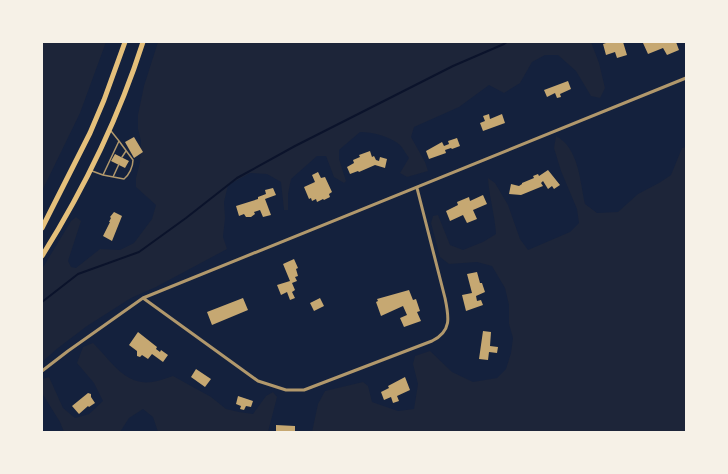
<svg xmlns="http://www.w3.org/2000/svg" width="728" height="474" font-family="Signika,sans-serif">
<style>
.green{fill:#1d2539}
.lines{fill:none;stroke-linecap:round;stroke-linejoin:round}
.stream{stroke:#0b132b;stroke-width:2}
.building{fill:#c6a872}
.service{stroke:#b1986c;stroke-width:1.5}
.minor{stroke:#b1986c;stroke-width:3}
.trunk{stroke:#e5c07b;stroke-width:5}
</style>
<rect width="100%" height="100%" fill="#14213d"/>
<path class="green" d="M42,42H106L80,113L42,191Z
M158,42H591L599,63L605,88L600,98L591,96L576,71L558,55H545L532,62L520,83L504,93L489,85L459,107L414,127L411,137L425,162L428,171L407,177L400,173L409,158C406,154 403,148 400,145C389,136 373,132 360,132L339,150V159L346,181L344,183L334,177L326,156H317L291,179L288,194V210H284L281,182L267,174L250,173L228,185L224,202L225,218L223,237L227,249L156,287L131,298L87,326L58,348L42,362V269L71,221L76,217L81,221L68,261L71,267L76,268L100,249L120,250L134,243L152,219L156,205L136,187V178L140,162L141,141L138,129V115L144,86Z
M556,136C579,148 580,182 585,204L597,213L618,212L638,194L659,183L671,175L682,148L686,147V432H312L318,404L325,391L363,382L368,386L372,402L398,411L414,409L418,384L413,364L415,356L430,351L452,372L473,382L497,378L506,369L511,353L513,338L509,324V305L505,288L492,266L477,262L449,264L440,257L431,223L433,216L438,215L450,245L463,250L483,242L496,234C495,215 489,197 488,178L495,183L508,205L520,239L528,250L570,232L579,223L577,209L561,171L554,148Z
M93,343C110,359 124,386 152,382C159,381 166,378 173,376L211,397L226,409L239,412L253,414L266,396L273,392L277,397L268,432H209L207,431L206,432H158L153,417L143,409L129,418L120,432H64L60,422L42,393V379L49,377L63,408L75,418L89,414L103,401L94,383L77,363L83,347Z"/>
<g class="lines">
<path class="stream" d="M42,302L78,274L139,252L186,218L237,178L295,146L453,66L504,44L507,42"/>
</g>
<path class="building" d="M609,42H623L627,55L617,58L615,52L606,55L603,44Z
M646,42H676L679,50L667,55L663,48L648,54L643,43Z
M568,81L571,89L560,94L561,97L557,98L555,93L547,97L544,90Z
M489,114L490,119L502,114L505,123L483,131L480,123L485,121L483,116Z
M134,137L143,152L134,158L125,142Z
M457,138L460,146L452,149L451,148L445,150L446,153L429,159L426,151L442,142L444,146L449,144L448,141Z
M370,151L372,157L374,156L376,160L379,161L380,157L387,159L385,168L375,165L359,172L358,171L350,174L347,167L354,163L353,160L360,157L359,155Z
M115,154L129,161L125,168L111,161Z
M548,170L560,185L554,189L552,186L548,189L543,181L541,183L543,186L521,195L509,194L511,184L519,186L522,184V183L534,178L533,176L538,174L539,176Z
M318,172L321,178L325,177L332,192L329,194L330,197L324,200L323,199L317,202L316,199L312,201L311,198L309,199L304,187L315,182L312,175Z
M273,188L276,195L265,199L271,215L263,217L260,210L254,212L255,214L251,217H246L244,214L239,216L236,206L258,199V197L266,194L265,190Z
M483,195L487,204L473,210L477,219L467,223L463,215L450,221L446,211L458,205L457,202L469,197L470,201Z
M114,212L122,216L112,241L103,236L110,222H109L111,218L110,217Z
M294,259L298,268L296,269L298,276L295,277L297,281L292,283L295,290L292,292L295,298L290,300L287,292L281,295L277,285L290,281L283,264Z
M477,272L480,283H482L485,292L476,296L477,301L481,300L483,305L466,311L462,295L472,293L467,274Z
M409,290L413,300L416,299L420,311L417,312L421,321L404,327L400,318L407,315L403,306L381,316L376,302L378,301L377,299Z
M243,298L248,310L212,325L207,312Z
M320,298L324,306L314,311L310,303Z
M483,331L491,332L490,346L498,347L497,353L489,352L488,360L479,359Z
M138,332L157,347L156,349L160,352L161,350L168,355L163,362L152,354L148,359L142,355L140,357L137,356V351L129,345Z
M196,369L211,379L205,387L191,377Z
M405,377L410,390L397,396L399,401L393,403L391,397L384,400L381,392L389,388L388,386Z
M88,393L91,394V397L95,403L89,407L88,406L79,414L72,406Z
M238,396L253,401L251,407L246,406L244,410L240,409L241,406L236,404Z
M276,425L295,426V432H276Z"/>
<g class="lines">
<path class="service" d="M122,157L126,151
M92,171L103,175L119,141L111,131
M103,175L124,179C129,175 133,167 133,160L119,141
M113,177L119,164"/>
<path class="minor" d="M143,298L258,381L286,390H304L432,341C452,331 449,317 445,298L417,188
M42,371L68,351L143,298L686,78"/>
<path class="trunk" d="M42,228L90,133L104,100L125,42
M42,256C84,189 119,117 143,42"/>
</g>
<rect width="728" height="474" fill="none" stroke="#f6f1e7" stroke-width="86"/>
</svg>
